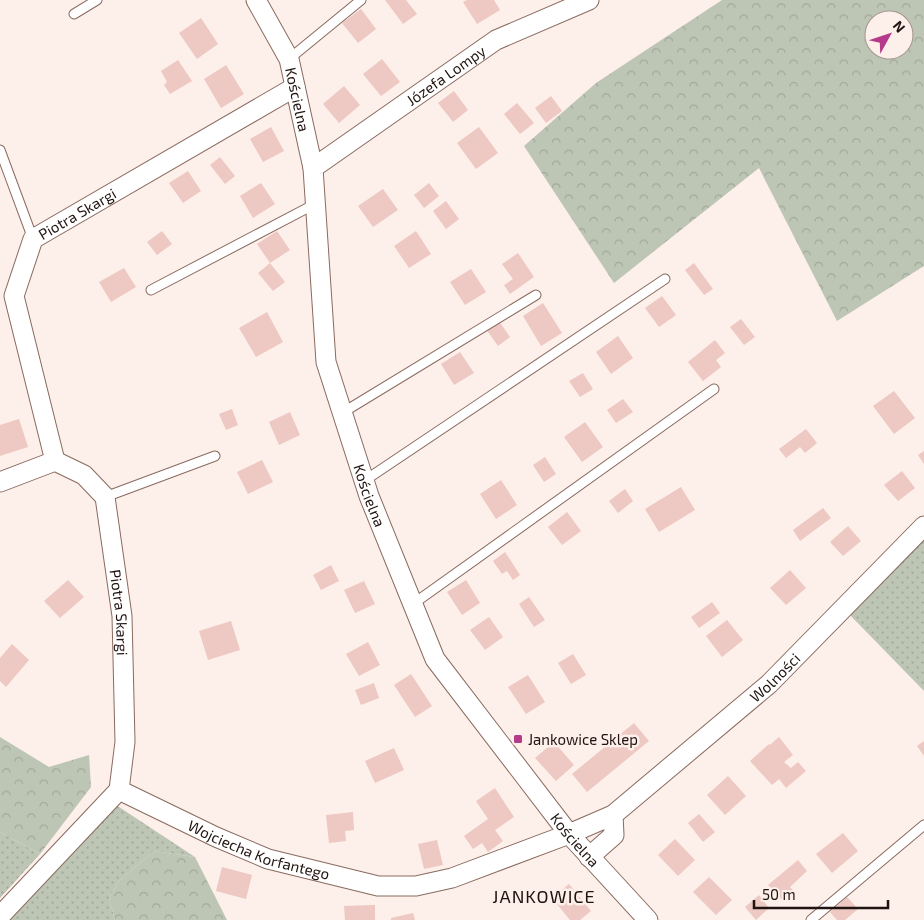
<svg xmlns="http://www.w3.org/2000/svg" width="924" height="920" viewBox="0 0 924 920" font-family="'Exo 2',sans-serif">
<style>
.grass{fill:url(#grass-dots)}
.forest{fill:url(#forest-crowns);fill-rule:evenodd}
.building{fill:#eec8c2}
.lines{fill:none;stroke-linecap:round;stroke-linejoin:round}
.lane-casing{stroke:#896a5f;stroke-width:11}
.street-casing{stroke:#896a5f;stroke-width:21}
.lane{stroke:#fff;stroke-width:9}
.street{stroke:#fff;stroke-width:19}
.poi-dot{fill:#b53a8a;stroke:#fdefea;stroke-width:2}
.labels{text-anchor:middle;dominant-baseline:central;stroke-width:5;stroke-linejoin:round;paint-order:stroke}
.street-label{font-size:15px;fill:#201410;stroke:#fdefea}
.poi-label{font-size:15px;fill:#201410;stroke:#fdefea;text-anchor:start}
.quarter-label{font-size:18px;letter-spacing:1px;fill:#201410;stroke:#fdefea}
</style>
<defs>
<pattern id="grass-dots" width="8" height="8" patternUnits="userSpaceOnUse" patternTransform="scale(1.25)"><rect width="8" height="8" fill="#bdc5b4"/><path d="M2 2h.1M6 6h.1" fill="none" stroke="#a2a89a" stroke-width="1.8" stroke-linecap="round"/></pattern>
<pattern id="forest-crowns" width="20" height="18" patternUnits="userSpaceOnUse" patternTransform="scale(1.25)"><rect width="20" height="18" fill="#bdc5b4"/><path d="M2 6a3 3 0 1 1 6 0M12 15a3 3 0 1 1 6 0" fill="none" stroke="#a2a89a"/></pattern>
</defs>
<rect width="100%" height="100%" fill="#fdefea"/>
<path class="grass" d="M924,539V691L848,613Z
M116,805L195,857L154,851L119,881L109,898L115,920H8Z
M0,832L40,854L0,898Z"/>
<path class="forest" d="M722,0H924V266L837,321L759,168L614,283L524,146L596,83ZM874,20H904V50H874Z
M0,737L49,767L89,755L91,787L40,854L0,832Z
M154,851L195,857L227,920H115L109,898L119,881Z"/>
<path class="building" d="M385,0H406L417,14L403,24Z
M467,0H494L500,10L477,24L463,2Z
M361,9L376,29L358,43L342,23Z
M201,18L218,44L197,59L179,33Z
M382,59L400,82L381,96L363,74Z
M178,60L192,81L170,94L164,85L167,82L161,71Z
M226,65L244,94L221,108L204,79Z
M344,86L360,105L339,123L323,104Z
M454,91L468,110L453,122L438,103Z
M551,96L562,111L546,123L535,108Z
M517,103L534,123L520,134L504,114Z
M271,127L284,151L263,162L250,139Z
M479,127L498,153L476,169L457,143Z
M220,157L235,176L225,184L210,165Z
M188,171L201,191L183,203L169,183Z
M261,183L275,204L253,218L240,196Z
M429,183L439,196L424,208L414,195Z
M383,189L398,210L373,227L358,206Z
M446,201L459,219L446,229L433,211Z
M162,231L172,244L157,255L147,242Z
M277,231L290,250L270,263L257,244Z
M416,231L431,254L409,268L394,246Z
M518,253L534,277L510,294L504,285L513,279L502,264Z
M270,263L285,282L273,291L258,273Z
M694,263L713,289L704,295L685,270Z
M124,268L136,287L111,302L99,282Z
M471,269L486,292L465,305L450,282Z
M662,296L676,315L659,327L645,308Z
M543,303L562,333L541,346L523,316Z
M267,312L283,342L256,357L239,328Z
M741,319L755,337L744,345L730,327Z
M499,321L510,337L498,346L486,329Z
M618,336L633,358L611,374L596,352Z
M715,340L725,353L716,360L721,367L703,381L688,362Z
M460,352L474,373L454,385L441,364Z
M583,373L593,389L580,397L569,381Z
M894,391L915,418L894,434L873,406Z
M623,399L633,412L616,423L607,410Z
M232,409L238,425L226,430L219,414Z
M290,412L300,435L279,445L269,422Z
M19,419L28,447L0,456V425Z
M585,422L603,447L582,462L564,437Z
M806,429L817,443L805,453L800,447L786,458L779,449Z
M924,451V464L918,455Z
M545,457L556,474L544,482L533,465Z
M262,460L273,482L248,494L237,472Z
M902,471L915,488L898,501L884,485Z
M501,480L517,505L496,519L480,494Z
M681,487L695,510L659,532L645,509Z
M625,489L633,501L618,513L609,501Z
M823,508L831,518L800,541L793,530Z
M567,512L581,531L562,545L548,527Z
M848,526L861,541L843,556L830,542Z
M505,552L520,575L513,580L507,571L502,574L493,561Z
M331,565L339,581L321,590L313,575Z
M790,570L806,588L786,605L770,588Z
M68,580L84,597L60,618L44,601Z
M466,580L480,603L462,615L447,592Z
M364,581L375,604L355,613L344,590Z
M529,597L545,620L534,627L519,604Z
M712,602L720,613L699,628L691,617Z
M489,617L503,637L485,650L470,630Z
M727,620L743,640L722,657L706,636Z
M231,621L240,650L208,660L199,631Z
M368,642L380,665L359,676L346,654Z
M12,644L29,660L6,687L0,681V658Z
M573,654L586,675L571,684L558,663Z
M411,674L432,706L415,717L394,685Z
M528,675L545,702L526,714L508,687Z
M374,683L379,698L361,705L355,690Z
M634,723L649,741L587,792L572,774Z
M779,737L793,755L784,762L791,768L798,762L806,771L786,788L779,779L772,785L750,761L769,744L770,745Z
M924,741V756L917,746Z
M554,742L574,765L556,781L535,758Z
M394,748L404,770L375,783L365,761Z
M728,776L746,796L725,815L707,795Z
M495,788L514,817L495,830L503,841L488,852L482,843L473,849L464,836L488,819L476,801Z
M353,812L354,830L345,831L346,841L329,843L326,815Z
M699,814L715,832L703,842L688,823Z
M843,833L858,851L832,873L816,854Z
M675,839L695,860L678,876L658,855Z
M437,840L443,865L424,869L418,844Z
M798,860L807,871L790,887L793,890L782,900L768,885Z
M222,867L252,875L246,899L216,891Z
M709,877L732,900L716,915L693,892Z
M569,884L591,911L580,920H570L552,898Z
M759,895L769,908L756,920L745,907Z
M847,897L858,909L845,920H837L830,912Z
M375,905V920H345L344,906Z
M413,913L415,920H391V918Z"/>
<g class="lines">
<g class="lane-casing">
<path id="lane" d="M74,14L97,0
M289,59L361,0
M0,150L33,239
M151,290L315,204
M342,413L536,295
M364,481L665,279
M105,497L215,456
M413,604L714,389
M811,920L924,825"/>
</g>
<g class="street-casing">
<g id="street">
<path id="s1" d="M256,0L289,59L313,168L326,362L369,496L435,659L569,834L648,920"/>
<path id="s2" d="M313,168L496,40L589,0"/>
<path id="s3" d="M55,461L14,296L33,239L295,87"/>
<path id="s4" d="M0,482L55,461L84,475L105,497L122,616L125,742L119,790"/>
<path d="M589,857L614,835L613,815"/>
<path id="s5" d="M0,916L119,790L216,837L268,859L378,886H416L452,878L569,834L613,815L769,684L924,526"/>
</g>
</g>
<use href="#lane" class="lane"/>
<use href="#street" class="street"/>
</g>
<rect class="poi-dot" x="513" y="734" width="10" height="10" rx="2.5"/>
<g class="labels">
<g class="street-label">
<text stroke="none"><textPath href="#s2" startOffset="162">Józefa Lompy</textPath></text>
<text stroke="none"><textPath href="#s1" startOffset="109">Kościelna</textPath></text>
<text stroke="none"><textPath href="#s3" startOffset="281">Piotra Skargi</textPath></text>
<text stroke="none"><textPath href="#s1" startOffset="514">Kościelna</textPath></text>
<text stroke="none"><textPath href="#s4" startOffset="238">Piotra Skargi</textPath></text>
<text stroke="none"><textPath href="#s5" startOffset="911">Wolności</textPath></text>
<text stroke="none"><textPath href="#s1" startOffset="919">Kościelna</textPath></text>
<text stroke="none"><textPath href="#s5" startOffset="326">Wojciecha Korfantego</textPath></text>
</g>
<g class="poi-label">
<text x="528" y="739">Jankowice Sklep</text>
</g>
<g class="quarter-label">
<text x="544" y="896">JANKOWICE</text>
</g>
</g>
<g transform="translate(889 35) rotate(50)"><circle r="24" fill="#fdefea" stroke="#a59793"/>
<path d="M0-4L9 19L0 12L-9 19Z" fill="#b53a8a"/>
<text y="-8" font-size="14" font-weight="bold" text-anchor="middle" fill="#201410">N</text>
</g>
<path d="M754 900v8h134v-8" fill="none" stroke="#201410" stroke-width="2.5"/>
<text x="762" y="900" font-size="15" fill="#201410" stroke="#fdefea" stroke-width="4" paint-order="stroke">50 m</text>
</svg>
